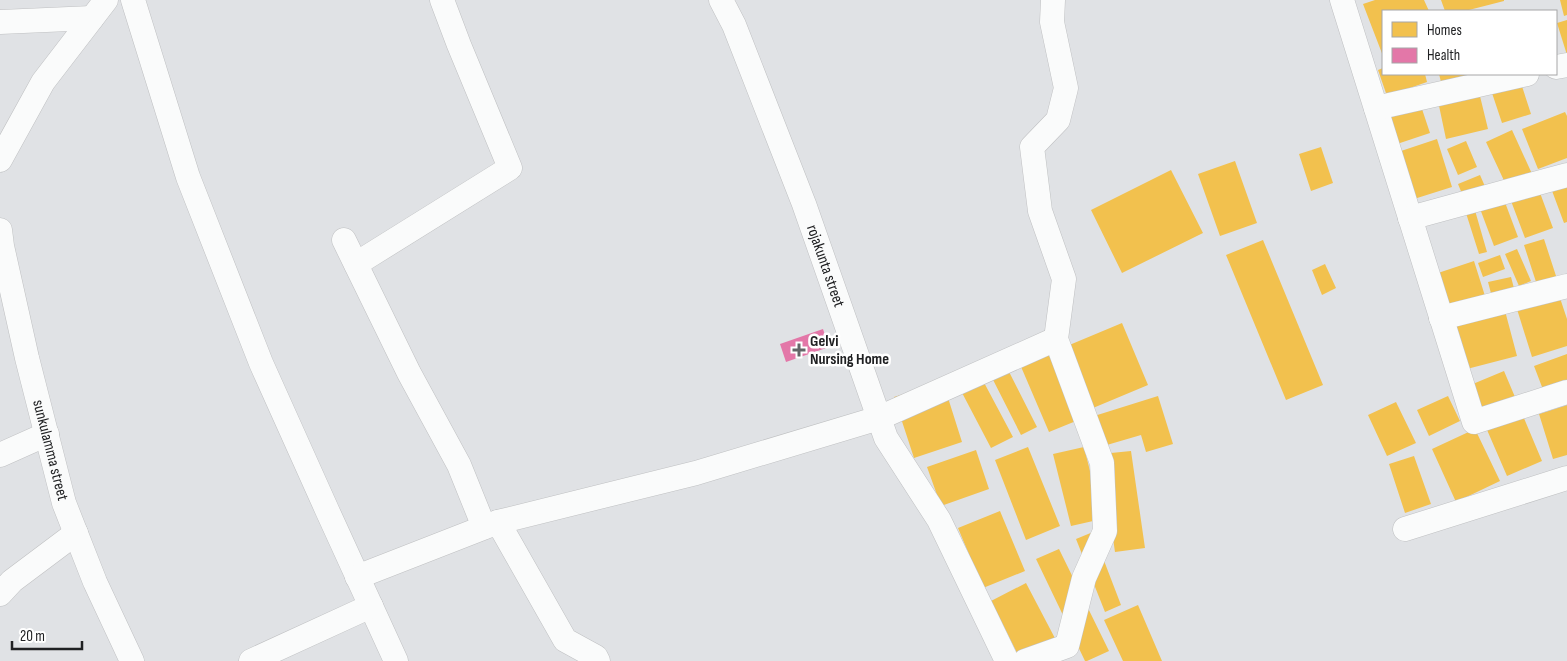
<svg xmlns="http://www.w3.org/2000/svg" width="1567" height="661" viewBox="0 0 1567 661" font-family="'Sofia Sans Condensed',sans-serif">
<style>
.homes{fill:#f2c14e}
.health{fill:#e377a8}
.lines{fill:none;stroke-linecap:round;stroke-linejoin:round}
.minor-casing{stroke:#bfc0c2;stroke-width:25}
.minor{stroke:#fafbfb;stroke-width:24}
.poi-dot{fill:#636567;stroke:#fff;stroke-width:2}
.labels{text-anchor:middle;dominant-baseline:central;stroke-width:5;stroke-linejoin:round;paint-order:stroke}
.street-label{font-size:16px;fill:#202123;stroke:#fff}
.poi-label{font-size:16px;font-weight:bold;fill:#202123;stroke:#fff;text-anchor:start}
</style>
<rect width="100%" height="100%" fill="#e0e2e5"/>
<path class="homes" d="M1375,0H1424L1429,11H1383V56L1363,4Z
M1441,0H1504V1L1465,11H1445Z
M1560,0H1567V15L1564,16Z
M1567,20V55L1557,23Z
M1383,68V74H1425L1427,82L1387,96L1378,70Z
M1439,74H1468L1472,87L1444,94Z
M1518,74L1531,114L1502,123L1488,81Z
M1479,92L1488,129L1446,139L1438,101Z
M1418,97L1430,133L1397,144L1385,108Z
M1565,112L1567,116V158L1538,169L1522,129Z
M1512,130L1533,176L1507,187L1486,142Z
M1437,139L1452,187L1414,199L1398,152Z
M1466,141L1477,167L1458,175L1447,149Z
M1321,147L1333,183L1311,191L1299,154Z
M1235,161L1257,223L1220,236L1198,174Z
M1171,170L1203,233L1122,273L1091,210Z
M1567,173V222L1564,223L1548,180Z
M1480,175L1487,191L1465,201L1458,184Z
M1536,182L1553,228L1525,238L1508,193Z
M1503,197L1518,237L1494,246L1479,206Z
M1474,207L1487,252L1479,254L1465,210Z
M1544,239L1557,279L1537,285L1524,245Z
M1263,240L1323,385L1286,400L1226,255Z
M1517,249L1531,281L1519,286L1505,254Z
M1500,255L1505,269L1483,277L1478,263Z
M1474,261L1485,296L1448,307L1438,273Z
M1325,264L1336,288L1322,295L1312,270Z
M1511,277L1515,292L1492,297L1488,282Z
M1558,292L1567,319V346L1532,357L1516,306Z
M1504,307L1517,356L1463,370L1450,321Z
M1122,323L1148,385L1093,408L1067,346Z
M1044,343L1076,421L1049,432L1016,355Z
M1567,354V392L1547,400L1534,366Z
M1001,356L1037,427L1021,435L985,364Z
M1504,371L1542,461L1507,476L1468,386Z
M980,375L1013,437L991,448L959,387Z
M943,382L962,442L914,458L894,397Z
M1158,396L1173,444L1146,452L1141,435L1100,447L1091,417Z
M1448,396L1460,421L1429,436L1417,410Z
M1396,402L1416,443L1387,456L1368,415Z
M1567,405V455L1553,459L1539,414Z
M1475,429L1500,481L1456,502L1432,449Z
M1028,447L1060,526L1026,540L995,460Z
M1084,447L1102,519L1071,526L1053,454Z
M976,450L989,489L941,506L927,467Z
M1131,451L1145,548L1115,552L1101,454Z
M1414,456L1431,504L1405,513L1389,464Z
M1000,511L1025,571L983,588L958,528Z
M1093,532L1121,605L1105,612L1076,539Z
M1059,549L1109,651L1087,661H1085L1036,559Z
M1026,583L1058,644L1021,661L991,601Z
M1138,605L1162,661H1123L1104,620Z"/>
<path class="health" d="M823,329L829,347L786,362L780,344Z"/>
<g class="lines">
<g class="minor-casing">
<g id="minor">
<path d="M133,0L188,177L261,363L327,510L396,661"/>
<path id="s1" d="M721,0L734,25L804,204L886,438L939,520L1007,661"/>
<path d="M1342,0L1474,422L1567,392"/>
<path d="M0,22L92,18"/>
<path d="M1556,67L1567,65"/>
<path d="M1376,108L1527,74"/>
<path d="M0,160L43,82L106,0"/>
<path d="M1410,218L1567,175"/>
<path id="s2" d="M0,230L2,246L27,358L64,503L95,582L132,661"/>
<path d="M344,240L409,373L459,465L484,527"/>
<path d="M356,264L510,168L459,45L442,0"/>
<path d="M1441,318L1567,286"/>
<path d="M0,455L47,434"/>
<path d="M498,522L696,473L879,418L1056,339"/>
<path d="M1405,529L1567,478"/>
<path d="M357,577L498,522L565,640L596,657L598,661"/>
<path d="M0,594L12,581L76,533"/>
<path d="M251,661L371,606"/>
<path d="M1025,661L1067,646L1084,578L1105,531L1102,463L1056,339L1064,279L1040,211L1032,147L1058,120L1066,88L1052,22L1053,0"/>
</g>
</g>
<use href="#minor" class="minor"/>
</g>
<path class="poi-dot" d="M796.5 342.5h5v5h5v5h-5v5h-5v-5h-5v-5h5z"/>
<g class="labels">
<g class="street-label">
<text stroke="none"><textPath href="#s1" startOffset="286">rojakunta street</textPath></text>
<text stroke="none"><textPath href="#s2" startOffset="226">sunkulamma street</textPath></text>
</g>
<g class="poi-label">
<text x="810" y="341">Gelvi<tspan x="810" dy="18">Nursing Home</tspan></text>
</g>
</g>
<rect x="1382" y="10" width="175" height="65" fill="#ffffff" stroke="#a6a6a7"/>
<rect x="1392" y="22" width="25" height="15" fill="#f2c14e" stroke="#a6a6a7"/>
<text x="1427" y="35" font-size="15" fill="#202123">Homes</text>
<rect x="1392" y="48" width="25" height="15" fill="#e377a8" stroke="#a6a6a7"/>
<text x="1427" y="60" font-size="15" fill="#202123">Health</text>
<path d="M12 641v8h70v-8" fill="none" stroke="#202123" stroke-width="2.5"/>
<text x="20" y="641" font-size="15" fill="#202123" stroke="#ffffff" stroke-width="4" paint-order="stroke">20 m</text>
</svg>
